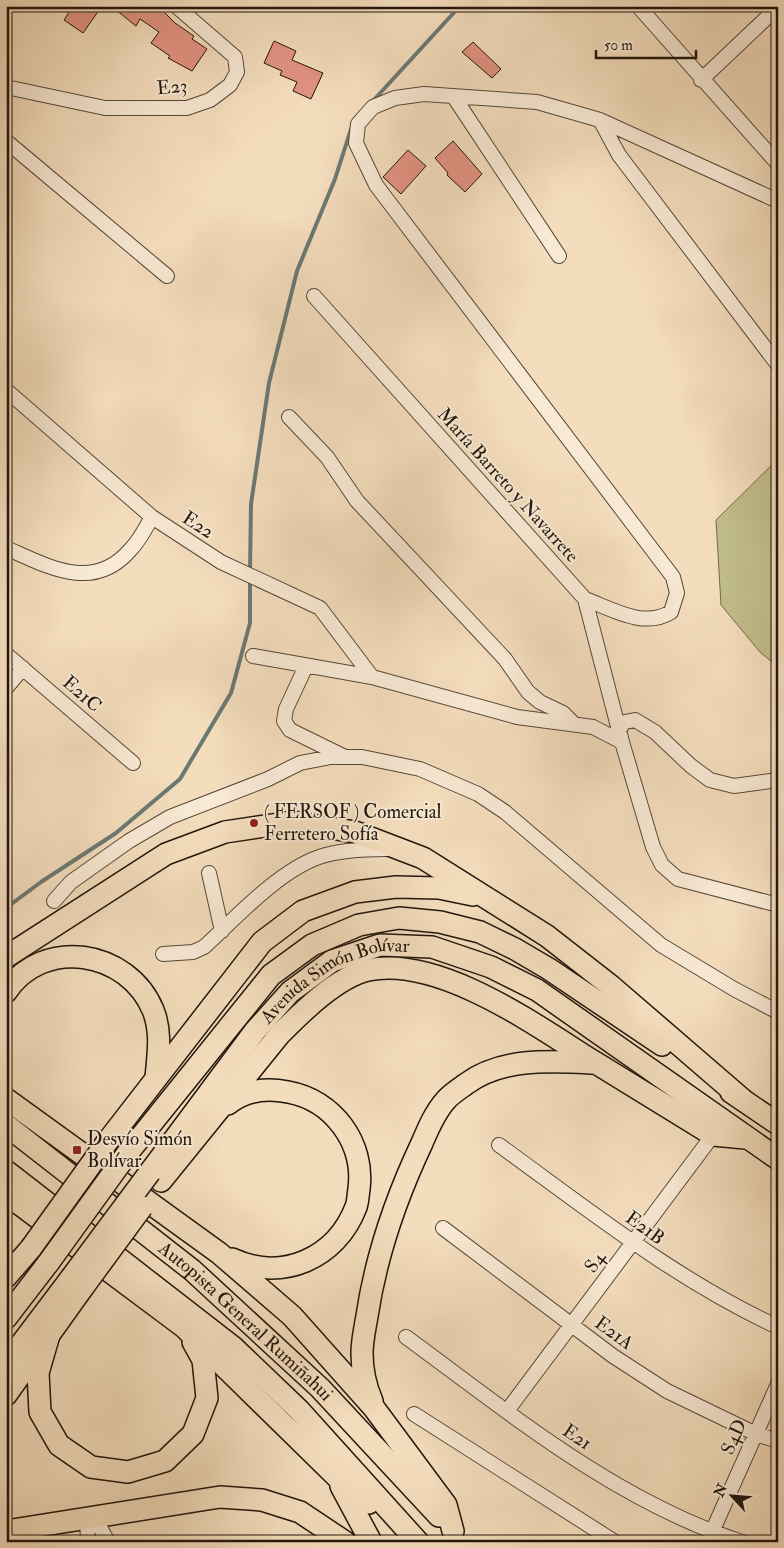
<svg xmlns="http://www.w3.org/2000/svg" width="784" height="1548" viewBox="0 0 784 1548" font-family="'IM FELL Double Pica',serif">
<style>
.green{fill:#c2bf8d;stroke:#726a4c}
.lines{fill:none;stroke-linecap:round;stroke-linejoin:round}
.stream{stroke:#6b7973;stroke-width:4}
.building{fill:#e29282;stroke:#21160c}
.minor-casing{stroke:#564838;stroke-width:16}
.highway-casing{stroke:#21160c;stroke-width:24}
.minor{stroke:#f8e9d4;stroke-width:14}
.highway{stroke:#f4ddbd;stroke-width:21}
.highway-bridge-casing{stroke:#21160c;stroke-width:24;stroke-linecap:butt}
.highway-bridge{stroke:#f4ddbd;stroke-width:21}
.poi-dot{fill:#8f2418;stroke:#f8e9d4;stroke-width:2}
.labels{text-anchor:middle;dominant-baseline:central;stroke-width:4;stroke-linejoin:round;paint-order:stroke}
.street-label{font-size:19px;fill:#21160c;stroke:#f8e9d4}
.poi-label{font-size:19px;fill:#21160c;stroke:#f8e9d4;text-anchor:start}
</style>
<rect width="100%" height="100%" fill="#f4ddbd"/>
<filter id="stains"><feTurbulence type="fractalNoise" baseFrequency=".004" numOctaves="4"/><feColorMatrix values="0 0 0 0 .2 0 0 0 0 .09 0 0 0 0 .02 0 0 0 .5 -.17"/></filter>
<radialGradient id="worn" r=".72"><stop offset=".6" stop-color="#630" stop-opacity="0"/><stop offset="1" stop-color="#630" stop-opacity=".3"/></radialGradient>
<path class="green" d="M778,459V667L760,652L721,605L716,520Z"/>
<g class="lines">
<path class="stream" d="M372,102L460,6
M250,572L251,504L269,383L297,271L335,179L351,129
M6,908L41,882L116,833L180,779L231,693L250,623V579"/>
</g>
<path class="building" d="M73,6H102L83,33L64,20Z
M111,6H158L175,23L194,36L192,39L207,49L192,71L168,58L170,56L151,43L159,32L140,19L136,26Z
M274,41L296,51L292,60L323,73L311,99L293,91L297,82L280,75L282,71L264,63Z
M473,42L501,69L492,78L462,52Z
M453,141L482,174L465,192L447,175L448,173L435,158Z
M408,150L426,166L401,194L383,177Z"/>
<g class="lines">
<g class="minor-casing">
<path id="minor" d="M638,6L778,164
M701,80L778,7
M6,87L105,108H187L210,100L230,85L237,72L235,57L176,6
M454,97L559,256
M600,120L619,155L778,365
M6,141L167,276
M314,296L585,599L622,742L653,847L662,865L678,879L778,905
M6,390L152,517L221,562L320,608L372,677
M289,417L327,457L357,501L505,659L528,692L540,702L563,713L574,724
M6,548C49,567 94,593 131,549C140,540 146,527 152,517
M585,599C612,609 644,629 671,612L677,593L673,577L376,185L356,143L358,124L373,107L395,98L424,94L537,102L600,120L778,201
M6,654L133,763
M253,656L372,677L517,717L593,727L622,742
M306,666L286,709L284,721L290,730L343,756
M6,688L23,668
M619,729L625,722L635,720L655,732L691,766L710,780L734,786L778,780
M209,873L222,931
M54,901L71,882L129,841L170,817L268,779L300,763L331,757H362L420,769L478,794L505,812L661,945L734,989L778,1012
M163,954L193,952L204,947C236,918 277,872 319,857C339,850 366,849 387,849
M499,1145C589,1210 676,1280 778,1327
M443,1228L613,1356L667,1391L756,1434L778,1441
M406,1337C511,1414 616,1501 742,1542
M507,1411L713,1135
M414,1414L615,1542
M95,1518L108,1542
M87,1519L88,1542
M712,1532L778,1384"/>
</g>
<g class="highway-casing">
<g id="highway">
<path d="M6,957L166,854L225,832L293,822L355,832L423,858L547,936L611,986L742,1099"/>
<path d="M6,992C43,936 128,950 153,1010C162,1032 158,1055 156,1078"/>
<path d="M731,1092L778,1124"/>
<path d="M6,1099L219,1253L292,1316L374,1408L446,1505L453,1531"/>
<path d="M228,1104C245,1090 267,1088 288,1092C333,1100 365,1143 359,1189C358,1195 358,1202 356,1207C336,1259 282,1282 232,1259"/>
<path id="s1" d="M6,1125L192,1270L320,1388L439,1516"/>
<path d="M107,1142L262,942L303,911L355,892L396,887L439,888L473,895"/>
<path d="M127,1154L271,975L312,945L359,925L399,918L440,922L480,932L515,949L549,969L662,1045"/>
<path d="M6,1171L233,1347L299,1410L418,1542"/>
<path id="s2" d="M150,1172L255,1031L290,992L332,961L380,945L432,947L491,967L537,990L778,1159"/>
<path d="M161,1181L280,1034C302,1012 337,977 368,970C440,955 538,1027 596,1063C635,1087 674,1111 713,1135L745,1138"/>
<path d="M6,1194L184,1327L337,1477L369,1503"/>
<path d="M6,1277L31,1248"/>
<path d="M6,1318L49,1262"/>
<path d="M49,1335L38,1373L40,1412L59,1445L91,1467L128,1472L165,1461L193,1434L207,1398L203,1360L193,1342"/>
<path d="M6,1364L71,1278"/>
<path d="M6,1395L84,1286"/>
<path d="M372,1401C365,1385 362,1371 362,1353C362,1341 365,1328 367,1316C376,1256 396,1198 422,1143C428,1129 435,1112 446,1100C451,1094 459,1089 466,1084C502,1057 552,1061 594,1063"/>
<path d="M341,1486L371,1542"/>
<path d="M6,1531L220,1497L262,1500L300,1512L345,1542"/>
</g>
</g>
<use href="#minor" class="minor"/>
<use href="#highway" class="highway"/>
<g class="highway-bridge-casing">
<path id="highway-bridge" d="M31,1248L107,1142
M49,1262L127,1154
M71,1278L150,1172
M84,1286L142,1207"/>
</g>
<use href="#highway-bridge" class="highway-bridge"/>
</g>
<g class="poi-dot">
<circle cx="254" cy="823" r="5"/>
<rect x="72" y="1145" width="10" height="10" rx="2.5"/>
</g>
<g class="labels">
<g class="street-label">
<text transform="translate(172 87) rotate(-5)">E23</text>
<text transform="translate(508 485) rotate(48)">María Barreto y Navarrete</text>
<text transform="translate(198 525) rotate(33)">E22</text>
<text transform="translate(82 694) rotate(41)">E21C</text>
<text stroke="none"><textPath href="#s2" startOffset="275">Avenida Simón Bolívar</textPath></text>
<text transform="translate(645 1228) rotate(36)">E21B</text>
<text transform="translate(595 1262) rotate(-53)">S4</text>
<text stroke="none"><textPath href="#s1" startOffset="310">Autopista General Rumiñahui</textPath></text>
<text transform="translate(614 1333) rotate(36)">E21A</text>
<text transform="translate(577 1437) rotate(34)">E21</text>
<text transform="translate(734 1437) rotate(-66)">S4D</text>
</g>
<g class="poi-label">
<text x="264" y="812">( FERSOF ) Comercial<tspan x="264" dy="22">Ferretero Sofía</tspan></text>
<text x="87" y="1139">Desvío Simón<tspan x="87" dy="22">Bolívar</tspan></text>
</g>
</g>
<rect width="784" height="1548" fill="none" stroke="#f4ddbd" stroke-width="25"/>
<rect x="8" y="8" width="769" height="1533" fill="none" stroke="#21160c" stroke-width="2.5"/>
<rect x="12" y="12" width="759" height="1523" fill="none" stroke="#21160c"/>
<g transform="translate(732 1496) rotate(296)" stroke="#f8e9d4" stroke-width="4" paint-order="stroke">
<path d="M0-4L9 19L0 12L-9 19Z" fill="#21160c"/>
<text y="-8" font-size="14" font-weight="bold" text-anchor="middle" fill="#21160c">N</text>
</g>
<path d="M596 50v8h100v-8" fill="none" stroke="#21160c" stroke-width="2.5"/>
<text x="604" y="50" font-size="15" fill="#21160c" stroke="#f8e9d4" stroke-width="4" paint-order="stroke">50 m</text>
<rect width="100%" height="100%" filter="url(#stains)"/>
<rect width="100%" height="100%" fill="url(#worn)"/>
</svg>
